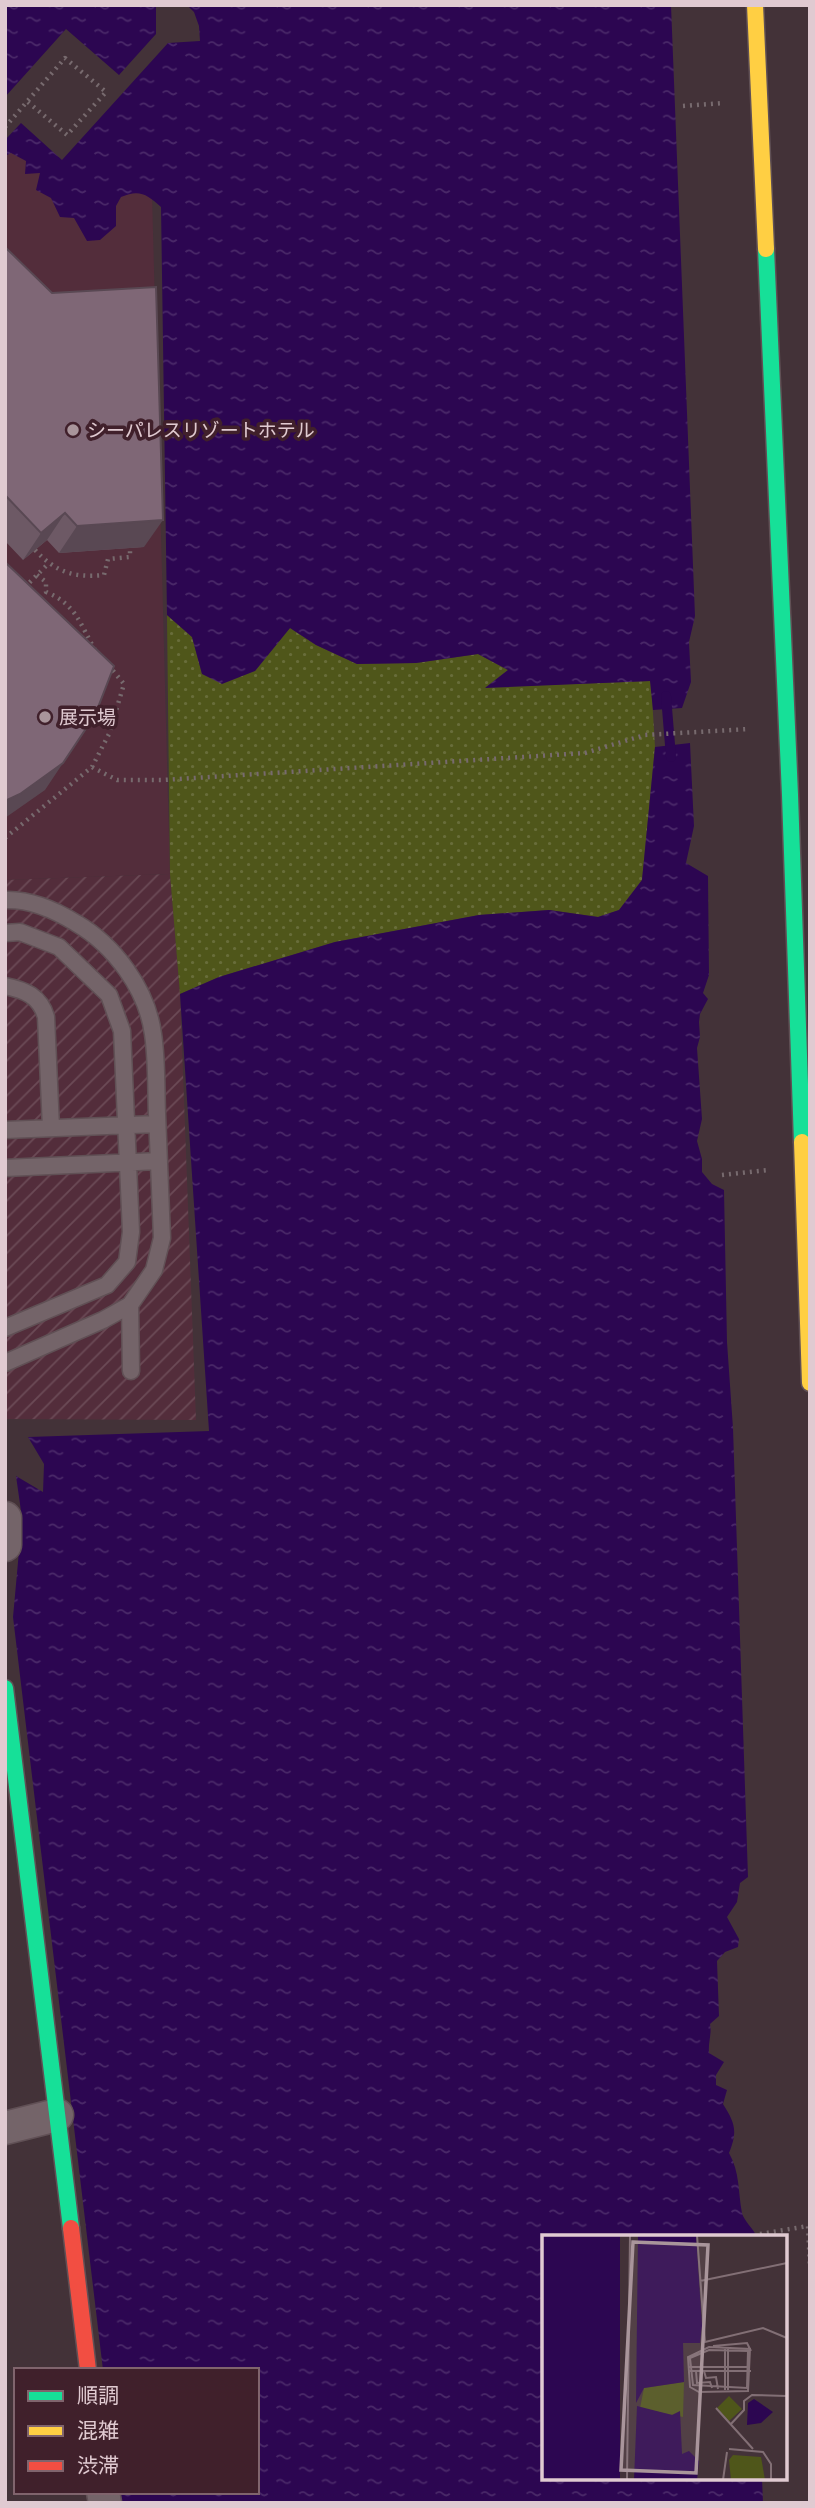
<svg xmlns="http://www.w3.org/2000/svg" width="815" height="2508" viewBox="0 0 815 2508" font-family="'PT Sans','Noto Sans JP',sans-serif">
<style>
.built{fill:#532d3b}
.industrial{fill:url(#industrial-furrows)}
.grass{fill:url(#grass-dots)}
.water{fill:url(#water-ripples)}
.pier{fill:#433238}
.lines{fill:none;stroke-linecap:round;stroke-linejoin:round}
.stream{stroke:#2c0651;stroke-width:10}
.lane-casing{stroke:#605055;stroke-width:19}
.street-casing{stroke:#605055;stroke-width:35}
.fast-casing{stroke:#605055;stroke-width:19}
.slow-casing{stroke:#605055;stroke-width:19}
.jam-casing{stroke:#605055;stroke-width:19}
.path{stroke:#776a6e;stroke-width:4.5;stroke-dasharray:2 5;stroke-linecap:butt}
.lane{stroke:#746469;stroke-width:16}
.street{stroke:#746469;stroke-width:32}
.fast{stroke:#16e098;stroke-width:16}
.slow{stroke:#ffcf43;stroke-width:16}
.jam{stroke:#f24e42;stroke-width:16}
.wall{fill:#6d5965}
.shaded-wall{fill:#594853}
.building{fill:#7f6776;stroke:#594853;stroke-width:2}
.poi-dot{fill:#a9959b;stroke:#40202b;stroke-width:2.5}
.labels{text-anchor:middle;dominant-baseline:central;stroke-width:7;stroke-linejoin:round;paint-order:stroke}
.poi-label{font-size:19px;fill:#e0cad1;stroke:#40202b;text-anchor:start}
.inset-road{fill:none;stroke:#826f75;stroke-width:2}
.view{fill:#a9959b;fill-opacity:0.15;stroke:#a9959b;stroke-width:3.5}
.inset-edge{fill:none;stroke:#e0cad1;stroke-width:3.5}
</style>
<defs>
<pattern id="industrial-furrows" width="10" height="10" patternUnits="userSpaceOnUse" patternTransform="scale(1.75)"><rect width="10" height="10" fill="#532d3b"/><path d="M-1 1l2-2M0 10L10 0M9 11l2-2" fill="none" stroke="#6b4a56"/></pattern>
<pattern id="grass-dots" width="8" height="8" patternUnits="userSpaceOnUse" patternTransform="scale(1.75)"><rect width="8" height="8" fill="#4f561a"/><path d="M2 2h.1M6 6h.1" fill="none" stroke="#686d3a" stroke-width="1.8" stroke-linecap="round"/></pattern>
<pattern id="water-ripples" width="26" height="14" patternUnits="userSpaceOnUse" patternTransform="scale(1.75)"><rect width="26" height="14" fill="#2c0651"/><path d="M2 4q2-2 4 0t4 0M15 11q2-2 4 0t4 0" fill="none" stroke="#4a2969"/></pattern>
</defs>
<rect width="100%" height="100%" fill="#433238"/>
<path class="built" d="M5,5H147L170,874L5,880Z"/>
<path class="industrial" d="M170,874L180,994L196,1420L5,1419V880Z"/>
<path class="grass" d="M167,615L192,637L202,674L255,671L290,628L316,645L357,664L416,663L478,654L508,670L486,687L651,681L655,747L642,880L619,910L598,917L549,910L479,915L335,942L219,977L180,994L170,874Z"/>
<path class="water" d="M5,5H671L695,616L689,642L691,682L682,708L653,710L650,681L485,688L508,670L478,654L416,663L357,664L316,645L290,628L255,671L222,684L202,674L192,637L167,615L161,207C147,194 139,189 121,197L116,206V226L100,240L87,241L74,218L60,217L51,198L36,190L40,173L25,174L26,161L11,153L5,156Z
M690,743L694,826L686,863L708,876L709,975L703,993L708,999L700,1014L699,1022L700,1037L697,1048L702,1119L697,1141L702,1159V1172L712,1184L724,1190L727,1342L733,1428L748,1877L740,1883L737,1902L727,1917L739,1939L738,1947L725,1952L717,1961L719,2016L710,2024C712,2034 708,2042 709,2053L724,2062L716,2075V2085L727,2090L723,2104C735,2123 738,2131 729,2153C740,2172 738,2192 742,2213C744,2221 753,2228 757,2237H544V2478H762L763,2503H117L116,2492H257V2370H103L13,1617L22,1518L16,1476L43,1492L44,1464L28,1437L209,1431L180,994L219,977L335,942L479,915L549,910L598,917L619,910L642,880L655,747Z"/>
<path class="pier" d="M156,5H187L194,12L199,26L200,41L168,43L62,160L21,123L5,140V97L66,29L119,75L156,34Z"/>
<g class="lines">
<path class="stream" d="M666,696L671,757"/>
<g class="lane-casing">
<path id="lane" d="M5,900C30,899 55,910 76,923C114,945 147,989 153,1034C157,1060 156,1088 157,1114C159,1155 160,1197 162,1238L154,1270L130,1305L103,1320L5,1363
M5,933L20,932L59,947L109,995L122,1031L131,1232L127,1262L107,1285L5,1328
M5,986C25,990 40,996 46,1017L51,1128
M5,1130L157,1124
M5,1168L159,1161
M130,1305L131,1371"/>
</g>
<g class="street-casing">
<path id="street" d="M5,1518V1545
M5,2128L57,2115
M103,2492L105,2503"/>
</g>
<g class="fast-casing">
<path id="fast" d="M766,249L790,795L802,1142
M5,1688L71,2228"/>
</g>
<g class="slow-casing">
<path id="slow" d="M755,5L766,249
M802,1142L810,1383"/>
</g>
<g class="jam-casing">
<path id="jam" d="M71,2228L88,2370"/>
</g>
<path class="path" d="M683,106L723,103
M5,127L65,58L106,92L67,135L28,102
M35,550C56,572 73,578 104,575L108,559L130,557V548
M37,575L46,582V592C76,604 80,624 95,650
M23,584L29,583L48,564
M92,767L117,780H163L585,753L645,735L749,729
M5,838L92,767L109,734L124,684L110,667
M722,1175L768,1170
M760,2234L808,2226L810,2267"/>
<use href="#lane" class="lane"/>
<use href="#street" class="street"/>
<use href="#fast" class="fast"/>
<use href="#slow" class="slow"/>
<use href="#jam" class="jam"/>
</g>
<path class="wall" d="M5,247L144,547L59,553L47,540L23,560L5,541Z"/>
<path class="shaded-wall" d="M65,513L47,540L23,560L41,533Z
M163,520L144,547L59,553L77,526Z
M63,763L45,790L5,818V801Z"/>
<path class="building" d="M5,247L52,293L156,287L163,520L77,526L65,513L41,533L5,495Z
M5,562L114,666L95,715L63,763L20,794L5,801Z"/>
<g class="poi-dot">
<circle cx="73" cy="430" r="7"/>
<circle cx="45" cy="717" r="7"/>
</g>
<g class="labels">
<g class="poi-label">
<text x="87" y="430">シーパレスリゾートホテル</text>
<text x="59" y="717">展示場</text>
</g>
</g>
<g transform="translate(542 2235)">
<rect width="245" height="245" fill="#433238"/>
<path d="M142,147L141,182L98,173L102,153Z" fill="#4f561a"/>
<path d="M187,161L200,174L187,186L175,173ZM191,220L219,222L223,245H189L187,225Z" fill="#4f561a"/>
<path d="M0,0H78V245H0ZM96,0H154L160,91L158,108H141L142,147L102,153L94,168ZM212,164L231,177L219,188L205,190L206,168ZM95,171L130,180L138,176L140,219L147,216L157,226L155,245H92Z" fill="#2c0651"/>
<path class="inset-road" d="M155,0L163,107L221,93L245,103M158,46L245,28M171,111L205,108L209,116M167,112L208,114L206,156L157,157L148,152L146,122ZM167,115L206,116L205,153L151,150L148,123ZM147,132H206M147,136H209M154,136L155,148L168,147L170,153M162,136L164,143L174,142L176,154M183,155V114M186,155V114M174,173L211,214M188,190L202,175V166L210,160L245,161M187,214L221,217L229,229V245M85,245L88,0M181,245L185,217"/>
<path class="view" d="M91,7L166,10L154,238L79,235Z"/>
<rect width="245" height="245" class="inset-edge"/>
</g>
<rect width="815" height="2508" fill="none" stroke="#e0cad1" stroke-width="14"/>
<rect x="14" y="2368" width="245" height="126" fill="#40202b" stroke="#80646d" stroke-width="2"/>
<rect x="28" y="2391" width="35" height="10" fill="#16e098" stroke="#80646d" stroke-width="2"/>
<text x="77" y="2403" font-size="21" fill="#e0cad1">順調</text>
<rect x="28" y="2426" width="35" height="10" fill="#ffcf43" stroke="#80646d" stroke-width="2"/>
<text x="77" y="2438" font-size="21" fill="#e0cad1">混雑</text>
<rect x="28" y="2461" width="35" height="10" fill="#f24e42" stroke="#80646d" stroke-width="2"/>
<text x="77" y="2473" font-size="21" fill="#e0cad1">渋滞</text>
</svg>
